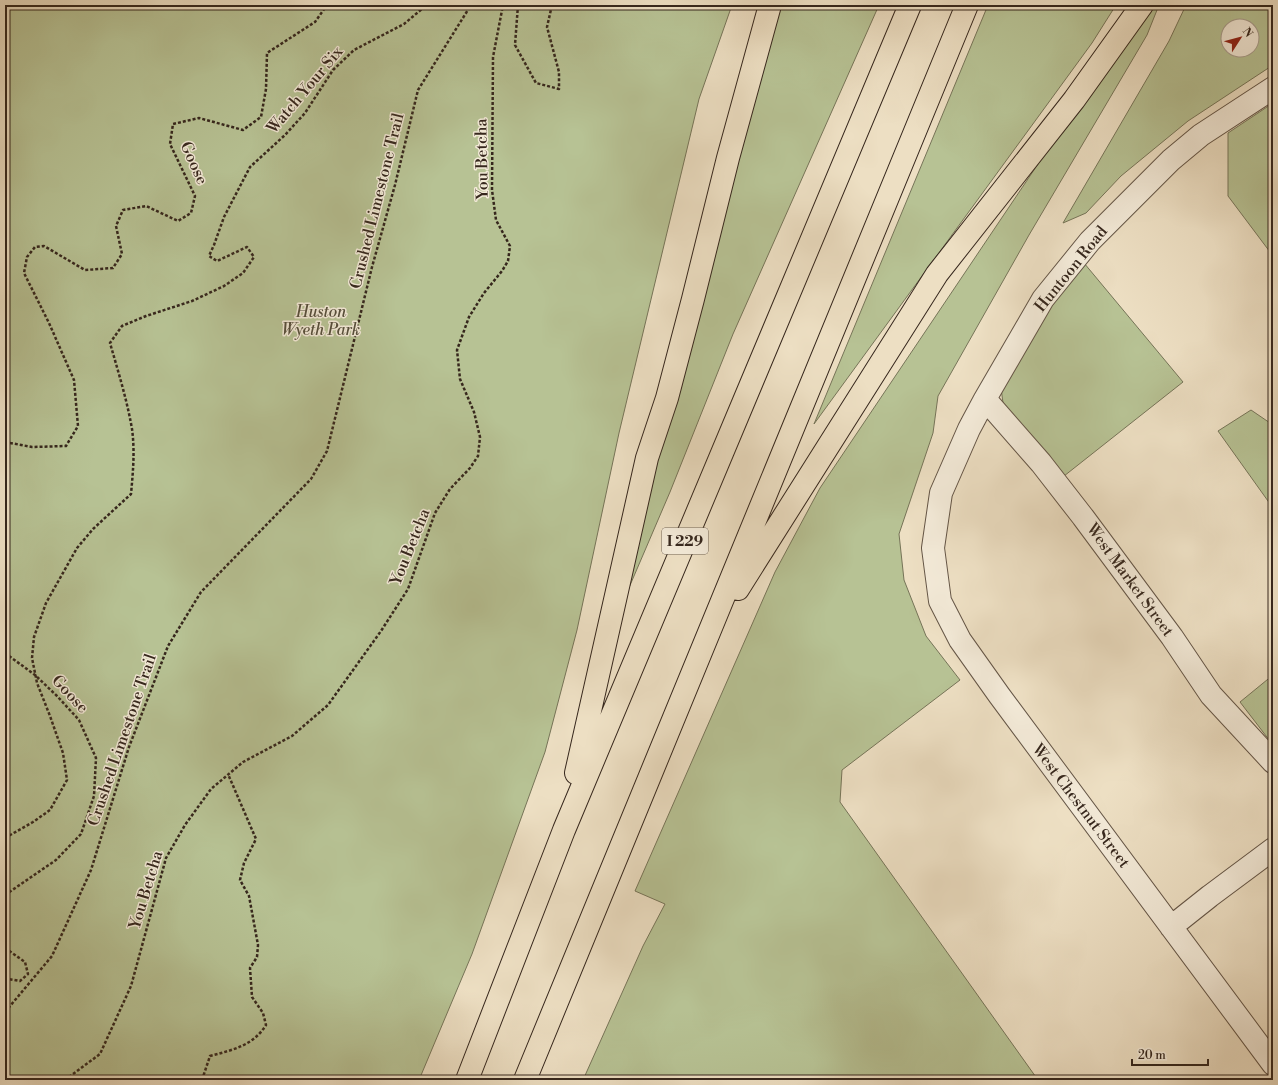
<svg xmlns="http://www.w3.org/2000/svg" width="1278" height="1085" viewBox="0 0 1278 1085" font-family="'Libre Bodoni',serif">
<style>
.green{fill:#b7c294;stroke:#767458;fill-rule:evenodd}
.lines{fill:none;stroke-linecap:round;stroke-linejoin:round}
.minor-casing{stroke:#645546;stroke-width:24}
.highway-casing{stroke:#36271d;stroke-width:24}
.path{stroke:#36271d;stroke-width:2.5;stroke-dasharray:3 2;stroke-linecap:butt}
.minor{stroke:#f3ead8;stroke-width:22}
.highway{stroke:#eddfc3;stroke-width:22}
.labels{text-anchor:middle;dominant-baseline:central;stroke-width:3;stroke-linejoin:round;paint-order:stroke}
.shield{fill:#f3ead8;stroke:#6f6255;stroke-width:1}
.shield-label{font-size:15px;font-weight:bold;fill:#36271d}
.street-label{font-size:16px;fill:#36271d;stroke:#f3ead8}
.park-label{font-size:16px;font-style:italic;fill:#564e3b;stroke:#f3ead8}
</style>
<rect width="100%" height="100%" fill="#eddfc3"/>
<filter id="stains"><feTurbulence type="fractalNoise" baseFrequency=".005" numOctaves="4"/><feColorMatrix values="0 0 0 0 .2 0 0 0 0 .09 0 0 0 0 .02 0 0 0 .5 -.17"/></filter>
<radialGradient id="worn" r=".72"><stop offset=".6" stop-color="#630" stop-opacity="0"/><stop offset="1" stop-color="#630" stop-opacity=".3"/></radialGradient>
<path class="green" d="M5,5H732L699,99L619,433L577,630L545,752L472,954L419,1080H5Z
M764,5H879L733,334L670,492L622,604Z
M988,5H1116L1092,43L814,424Z
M1145,5H1159L1147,35L1029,235L938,396L933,433L899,534L904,580L926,636L960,680L842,770L840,802L1038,1080H583L643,946L665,904L635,891L775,572L820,488Z
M1186,5H1273V65L1188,121L1121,176L1086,213L1063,223L1169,41ZM1228,26H1252V50H1228Z
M1273,103V256L1228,196V133Z
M1084,263L1183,382L1059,480L1004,410L1000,381L1027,333Z
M1251,410L1273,425V508L1218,431Z
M1273,675V745L1240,702Z"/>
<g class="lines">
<g class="minor-casing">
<path id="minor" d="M1273,88L1201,135L1171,160L1090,241L1043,299L985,399L969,429L941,493L933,548L940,601L960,640L999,695L1273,1064
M985,399L1041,463L1083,517L1172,637L1211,695L1273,762
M1171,927L1210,896L1273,849"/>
</g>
<g class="highway-casing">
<path id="highway" d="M738,589L937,274L1074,100L1142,5
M576,773L647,458L667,398L693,299L728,158L770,5
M467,1080L564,830L910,5
M525,1080L967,5"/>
</g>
<path class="path" d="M518,5L515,45L536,83L559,89V72L547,27L552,5
M5,442L32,447L66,446L78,426L74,380L49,323L24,273L27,257L35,247L44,246L85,270L113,268L122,254L116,226L123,210L146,206L178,221L191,213L195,196L170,144L173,124L199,118L243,130L261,117L266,89L267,53L315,22L327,5
M5,503L7,507L5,508
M5,653L35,675L57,696L79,720L96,758L94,796L81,834L56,860L5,895
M5,838L33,822L50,810L67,780L63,753L50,716L37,683L32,658L34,637L46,603L77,548L93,529L131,494C133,472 135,451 132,429C127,400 118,371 110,343L122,326L146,316L192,301L224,286L243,273L254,257L247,247L217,261L209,256L214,245L224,217L250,167L285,135L305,113L333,70L354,50L404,24L423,8L425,5
M5,948L25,962L28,974L20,981L8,979L5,976
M5,1012L52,956L91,870L129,747L168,646L201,592L311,479L327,451L372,267L395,185L418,90L471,5
M65,1080L100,1054L131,986L166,858L185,825L211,789L243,762L292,736L328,705L381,631L408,589L435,513L450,489L470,468L478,456L480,437L474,412L460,379L457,350L469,317L484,293L502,271L508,261L510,246L496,220L492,190L493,57L503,5
M202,1080L210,1056C232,1050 253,1046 266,1025L263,1013L252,997L250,968L257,957L258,945L249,896L240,880L244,863L256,839L228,774"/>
<use href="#minor" class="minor"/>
<use href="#highway" class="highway"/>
</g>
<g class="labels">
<rect class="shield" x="662" y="528" width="46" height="26" rx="3"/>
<g class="shield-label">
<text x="685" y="541">I 229</text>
</g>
<g class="street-label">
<text transform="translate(305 90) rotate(-50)">Watch Your Six</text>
<text transform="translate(482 159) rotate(-91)">You Betcha</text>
<text transform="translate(194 163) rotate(66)">Goose</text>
<text transform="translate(377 201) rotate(-76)">Crushed Limestone Trail</text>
<text transform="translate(1071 269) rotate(-51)">Huntoon Road</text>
<text transform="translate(410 547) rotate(-68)">You Betcha</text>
<text transform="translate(1130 580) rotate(54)">West Market Street</text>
<text transform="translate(70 694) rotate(47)">Goose</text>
<text transform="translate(122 740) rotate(-71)">Crushed Limestone Trail</text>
<text transform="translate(1081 806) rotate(53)">West Chestnut Street</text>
<text transform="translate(146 890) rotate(-73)">You Betcha</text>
</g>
<g class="park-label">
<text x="321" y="312">Huston<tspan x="321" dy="18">Wyeth Park</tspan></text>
</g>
</g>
<rect width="1278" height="1085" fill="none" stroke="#eddfc3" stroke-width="20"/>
<rect x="6" y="6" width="1266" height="1073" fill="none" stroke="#36271d" stroke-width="2"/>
<rect x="10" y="10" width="1258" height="1065" fill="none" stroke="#36271d"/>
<g transform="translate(1240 38) rotate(54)"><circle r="19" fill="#f3ead8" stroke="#a79c8d"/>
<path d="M0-3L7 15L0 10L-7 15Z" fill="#8f2418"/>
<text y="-6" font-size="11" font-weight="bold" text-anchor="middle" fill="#36271d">N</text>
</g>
<path d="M1132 1059v6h76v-6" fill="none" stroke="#36271d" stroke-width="2"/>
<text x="1138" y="1059" font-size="12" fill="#36271d" stroke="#f3ead8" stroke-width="3" paint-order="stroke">20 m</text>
<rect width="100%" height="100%" filter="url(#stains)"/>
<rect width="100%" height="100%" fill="url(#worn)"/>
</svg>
